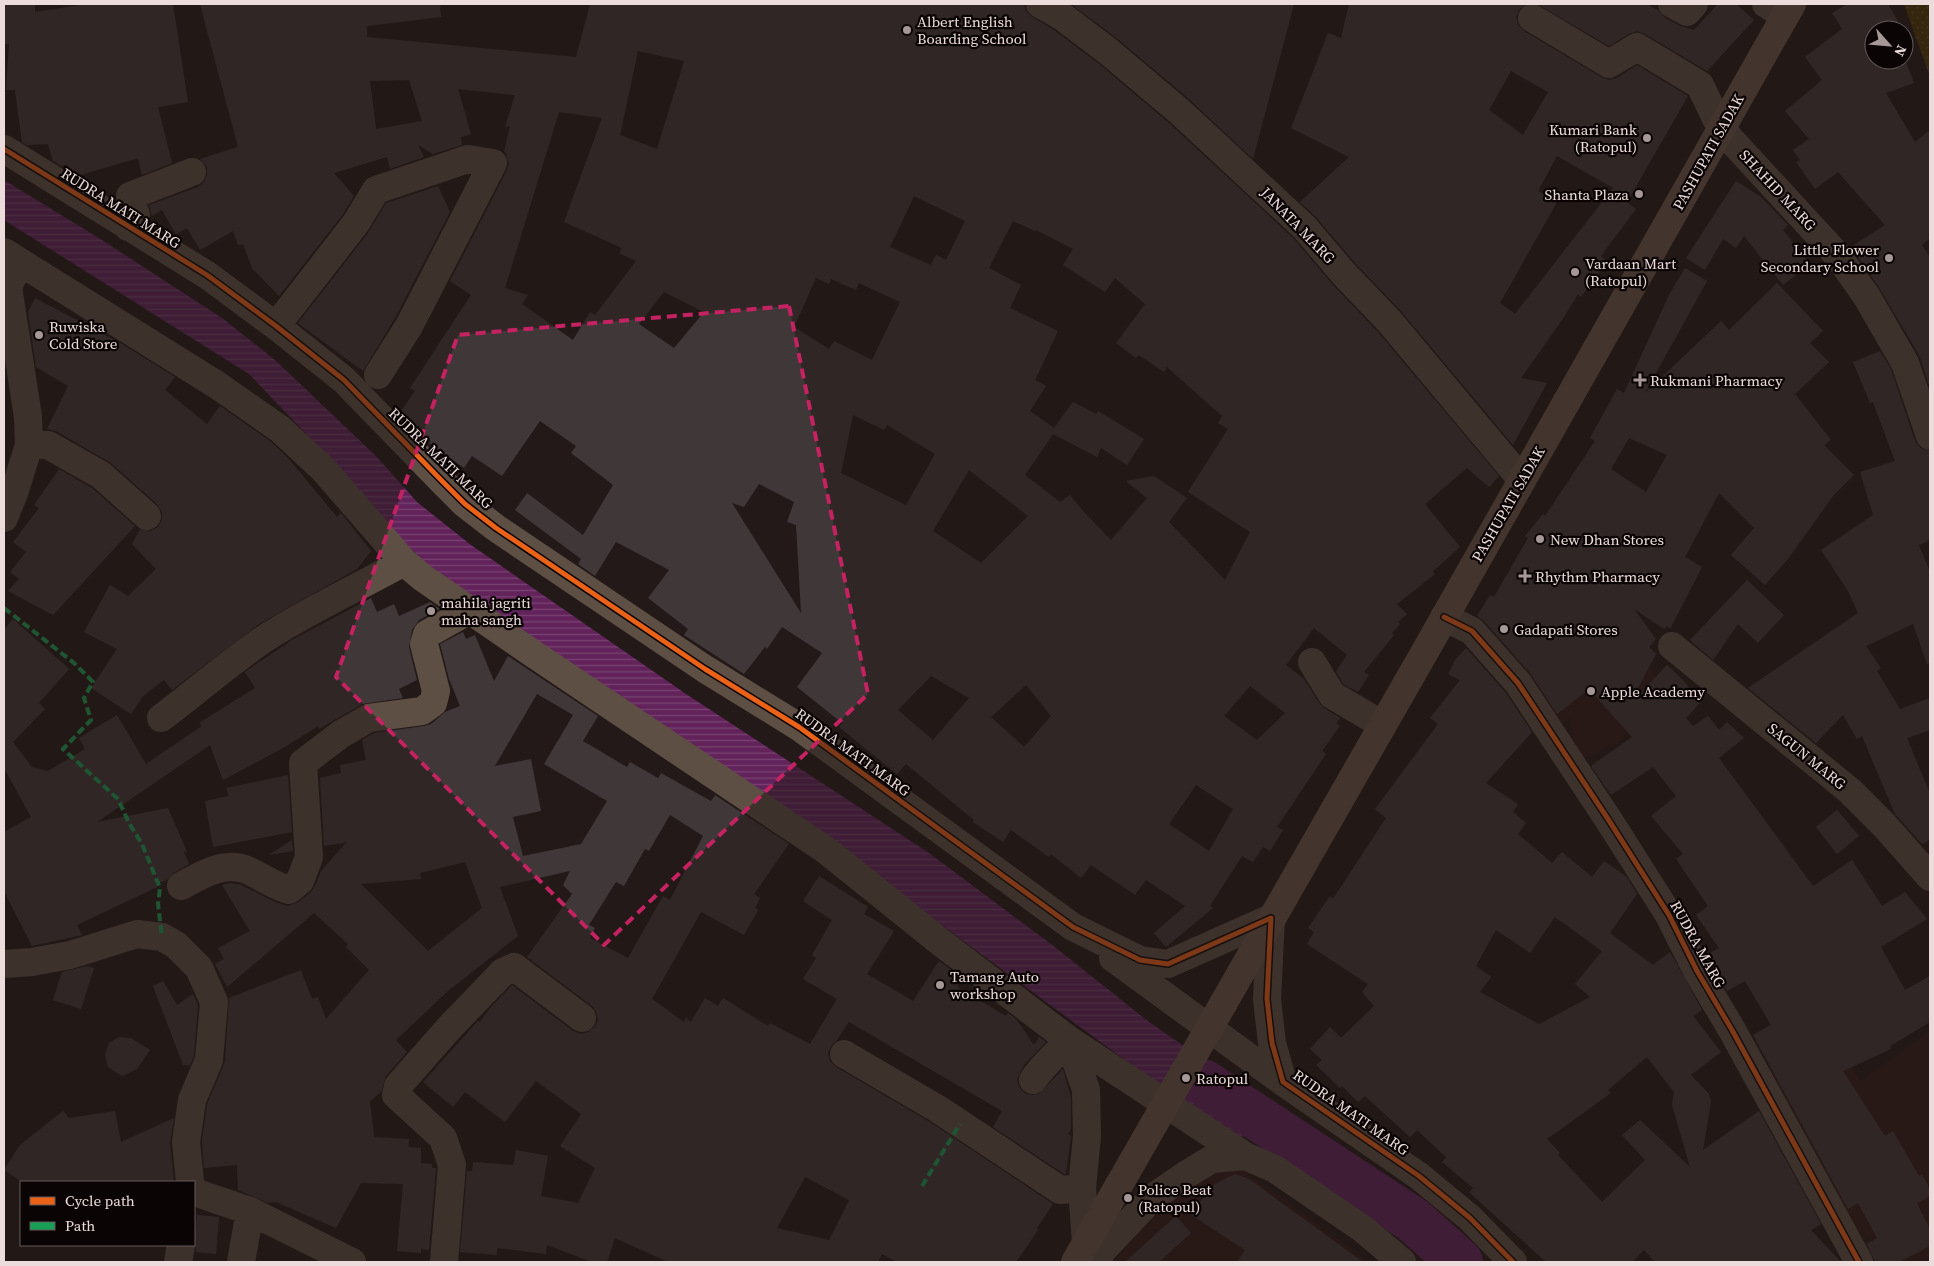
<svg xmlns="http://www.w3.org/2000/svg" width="1934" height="1266" viewBox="0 0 1934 1266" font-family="'Source Serif 4',serif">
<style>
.built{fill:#311916}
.grass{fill:url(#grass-dots)}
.water{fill:url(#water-rules)}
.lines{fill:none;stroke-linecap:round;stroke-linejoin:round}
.river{stroke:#62235b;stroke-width:46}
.building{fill:#403738;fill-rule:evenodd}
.minor{stroke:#5e4f44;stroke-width:28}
.major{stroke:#6c5649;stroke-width:28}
.major-bridge{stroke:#6c5649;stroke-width:28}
.quiet{stroke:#1a9f57;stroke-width:4;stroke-dasharray:8 4;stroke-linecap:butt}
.cycleway-casing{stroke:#0b0404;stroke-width:8}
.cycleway{stroke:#ea6118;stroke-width:5}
.marked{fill:none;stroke:#c42261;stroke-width:4;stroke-dasharray:10 6;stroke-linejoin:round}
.poi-dot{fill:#a69897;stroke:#0b0404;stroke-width:2}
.labels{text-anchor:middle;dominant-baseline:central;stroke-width:4.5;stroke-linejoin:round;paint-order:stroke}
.poi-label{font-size:15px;fill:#ecdddc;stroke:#0b0404;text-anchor:start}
.street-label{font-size:15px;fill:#ecdddc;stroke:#0b0404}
</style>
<defs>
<pattern id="grass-dots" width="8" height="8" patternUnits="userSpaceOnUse" patternTransform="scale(1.25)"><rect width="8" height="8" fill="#4c3503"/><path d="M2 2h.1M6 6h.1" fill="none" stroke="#665227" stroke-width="1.8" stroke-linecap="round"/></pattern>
<pattern id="water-rules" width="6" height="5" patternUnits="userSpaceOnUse" patternTransform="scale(1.25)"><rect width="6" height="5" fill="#62235b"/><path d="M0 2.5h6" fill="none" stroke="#794272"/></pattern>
</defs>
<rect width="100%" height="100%" fill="#231918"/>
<path class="built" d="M1539,626L1650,665L1656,680L1619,743L1586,757L1577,755L1569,718L1559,725L1507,657Z
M1930,1031V1210L1892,1224L1891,1227L1929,1211L1930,1214V1262H1860V1246L1878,1232L1849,1247L1756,1085L1830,1038L1861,1081Z
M1241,1169L1257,1180L1369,1262H1115L1144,1224L1167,1201L1190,1187L1217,1173Z"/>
<path class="grass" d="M1904,4H1930V78V77Z"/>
<path class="water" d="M4,180L102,240L222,318L275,360L376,456L417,502L471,545L686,694L929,853L1051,944L1149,1022L1265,1102L1240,1140L1129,1063L806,825L430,567L385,524L353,483L249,374L4,220Z"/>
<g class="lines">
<path class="river" d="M1203,1082L1413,1220L1460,1262"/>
</g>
<path class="building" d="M4,4H35V12L87,4H173L188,102L158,107L172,163L142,175L138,158L77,176L68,170L66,165L61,166L53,161L48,144L27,145L22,142L15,90H6L9,44H4Z
M200,4H440L441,17L367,26V37L576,57L590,4H1024L1026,11L1032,17L1054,30L1099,64L1169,123L1293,238L1333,285L1377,331L1499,476L1489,487L1467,468L1425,504L1460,547L1433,571L1435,574L1397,604L1407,614L1398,622L1400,624L1392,633L1394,635L1364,672L1369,675L1358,692L1343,684L1336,671L1347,655L1314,628L1286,665L1304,679L1319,703L1324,708L1340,718L1336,723L1340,726L1322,751L1326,754L1277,827L1283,830L1270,851L1263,847L1253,862L1242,856L1210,906L1213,908L1166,947L1154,933L1185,906L1146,880L1135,895L1091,865L1081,878L1051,854L1049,857L1011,830L1003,842L973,822L974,820L906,764L897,774L839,727L842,723L797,687L822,653L782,627L767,649L765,647L744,674L684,635L688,629L648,598L669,570L616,542L595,576L578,564L581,559L515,510L527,493L583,535L613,485L571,453L576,446L540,421L502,476L472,456L464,468L429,443L431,441L411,427L399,414L415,391L410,388L471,295L450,281L507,170L509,164L506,155L507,153L504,152L510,126L505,127L515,95L458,89L471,134L461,137L462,145L433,154L418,145L424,157L390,169L387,157L334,173L354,196L343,214L279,296L252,268L243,244L238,245L233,231L200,250L187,228L176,234L162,210L152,216L149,205L198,187L204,182L207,175V167L200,159L238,147ZM638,51L684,61L657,149L620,135ZM409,80L422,121L376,129L370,81ZM559,112L602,118L564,222L622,248L619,253L636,261L595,315L590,312L573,340L522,304L528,295L505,288ZM914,196L965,221L946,260L936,255L931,265L890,247ZM1013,221L1035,231L1036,230L1073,249L1063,265L1105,292L1115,278L1145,304L1116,343L1136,358L1139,355L1164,372L1167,367L1222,416L1218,423L1228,429L1188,492L1250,532L1225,580L1169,522L1187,498L1154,476L1126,481L1147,498L1111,540L1083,511L1070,495L1060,502L1025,475L1053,434L1097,457L1101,448L1127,465L1144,439L1098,411L1096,414L1073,402L1054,428L1030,411L1046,386L1035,380L1058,331L1010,308L1021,285L989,268ZM816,278L829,284L831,279L856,290L859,283L900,302L872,360L834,341L829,349L794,327ZM664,292L704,312L674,348L639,324ZM853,415L884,430L887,425L935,454L906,505L841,473ZM969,470L1028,516L981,563L933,531ZM759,484L794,502L787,522L796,525L801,613L732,503L744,507ZM931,676L969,698L933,740L898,710ZM1026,685L1051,716L1024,747L991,717ZM1250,686L1285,713L1257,740L1224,716ZM1196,785L1233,809L1209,851L1169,824Z
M1071,4H1294L1253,159L1189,99L1119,40Z
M1349,4H1527L1519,10L1516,17L1518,25L1524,31L1601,77L1609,80L1617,78L1637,65L1688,96L1627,202L1636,209L1601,256L1607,261L1581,297L1578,294L1562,320L1521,378L1547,383L1513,445L1401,311L1356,264L1316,217L1300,202L1349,157L1291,128L1328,33L1341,38ZM1511,71L1548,92L1523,135L1489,110ZM1557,156L1613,188L1515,314L1500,303L1557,202L1538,191Z
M1537,4H1646L1658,10L1665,18L1680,26L1694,30L1718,4H1736L1754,20L1707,71L1645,34L1637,31L1629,34L1609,46Z
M1848,4H1888L1903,30H1874V60H1904V57L1914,83L1886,93L1915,142L1930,130V238L1922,245L1930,258V388L1919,355L1880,289L1851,247L1885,225L1838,172L1815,189L1796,162L1800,160L1793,150L1809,139L1785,111L1822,80L1805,57L1842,29L1832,13Z
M1736,181L1761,197L1788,225L1783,230L1810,264L1783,285L1744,236L1736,248L1723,239L1705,270L1686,258Z
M438,186L450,212L395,318L363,371L298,323L368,233L386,203Z
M1685,268L1707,281L1645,393L1721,321L1729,330L1777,283L1823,331L1810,343L1829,362L1795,394L1831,440L1824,445L1854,475L1833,496L1788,559L1765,585L1731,555L1754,528L1719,493L1685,557L1702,567L1670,629L1667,626L1664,629L1634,609L1656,639L1649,647L1656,654L1633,697L1635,699L1667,665L1685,682L1700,703L1686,718L1693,726L1708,716L1719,730L1727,722L1744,738L1719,758L1813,886L1852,860L1882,906L1905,892L1927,919L1881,947L1905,990L1930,976V1022L1890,1046L1891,1049L1843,1071L1885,1136L1893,1131L1919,1176L1922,1174L1930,1189V1196L1917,1203L1930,1229V1246L1899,1262H1875L1867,1244L1877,1238L1858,1203L1848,1209L1753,1035L1771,1025L1745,981L1727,991L1706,955L1719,948L1696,915L1708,906L1676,859L1683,854L1651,816L1676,796L1653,767L1611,795L1591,766L1632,737L1589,689L1557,714L1530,673L1484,621L1477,616L1490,595L1494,597L1528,538L1525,536L1543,514L1545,516L1595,441L1590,438L1617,389L1624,393L1669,295ZM1629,438L1667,455L1646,492L1611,469Z
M35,298L122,344L175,377L165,390L207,424L220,406L270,441L288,458L337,517L341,513L371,551L357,569L259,624L172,690L164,680L143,696L131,714L91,688L117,649L84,632L110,585L128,596L156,569L132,544L140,529L151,531L158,527L162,520V512L157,504L111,463L56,431L47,429L68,386L36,367L28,312Z
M1880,351L1891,369L1915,441L1920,448L1930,451V540L1919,545L1930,572V663L1927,664L1913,624L1866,646L1881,668L1877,671L1900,709L1930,698V730L1907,738L1930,794V840L1922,844L1895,814L1862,736L1857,739L1843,715L1816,743L1748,688L1858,613L1848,591L1821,550L1873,515L1860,472L1895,461L1873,402L1870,403L1853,362Z
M59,469L92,488L135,526L53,615L8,591L19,579L10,572L26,552L13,542L39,508L34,505Z
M1747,580L1784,615L1758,643L1738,624L1713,660L1690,640Z
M371,598L377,612L394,604L399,616L430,602L440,609L419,620L412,630L409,647L417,680L399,689L403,698L362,704L319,729L318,726L285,747L223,780L210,745L97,822L168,808L187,852H184L189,864L173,873L167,880L156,884L157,887L77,925L82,935L32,946L4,891V832L31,817L4,768V629L13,619L69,669L39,703L45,709L13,742L32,767L48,771L85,749L79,738L117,715L146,764L202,726L199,723L255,688L245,672L249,669L292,640Z
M463,632L466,639L475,635L494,681L508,656L598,716L583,741L627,767L630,762L658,778L661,773L711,801L715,795L789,844L754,894L760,898L755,908L758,910L744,935L701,912L652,999L684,1022L686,1018L691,1022L705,998L718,1006L723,998L768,1026L770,1023L810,1044L837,999L803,979L816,958L812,955L832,920L803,901L819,876L868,907L864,914L894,931L867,974L913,1001L939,961L962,978L957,987L1006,1016L1008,1013L1016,1019L1034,1045L1039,1037L1046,1042L1024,1065L1017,1079L1019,1087L1024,1093L1031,1095L1039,1094L1063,1069L1071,1098V1129L1068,1134L1071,1136L1066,1174H1064L993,1127L1002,1111L849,1022L837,1040L831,1046L828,1053L830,1061L836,1067L930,1122L1053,1204L1037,1228L1038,1230L1016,1262H897L882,1254L878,1262H668L615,1238L607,1262H592L547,1245L546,1254L497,1248V1255L460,1252L467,1171H472L473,1162L513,1165L516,1150L548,1156L541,1196L578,1203L595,1168L560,1146L581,1114L536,1081L505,1122L465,1092L453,1107L423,1082L478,1021L480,1022L491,1007L512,985L573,1031L581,1034L588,1032L595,1027L598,1019L596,1011L592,1006L527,957L572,894L563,885L570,871L500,887L518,936L449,990L396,1040L407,1052L386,1076L381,1092L370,1101L374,1137L409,1139L408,1147L421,1148V1163L432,1164V1168H436L429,1250L421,1249V1253L397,1251L403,1184L361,1183L336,1228L276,1202L268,1203L238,1190L237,1165L204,1168L202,1142L207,1104L225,1062L229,998L301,970L312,999L318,997L326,1019L369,970L346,947L348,944L314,913L227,987L215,964L224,959L218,948L250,931L222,885L230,883L241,885L275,902L288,906L298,902L310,893L315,886L321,871L347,842L324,846L320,778L341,773L340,765L366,760L362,740L374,733L424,726L431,724L445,712L460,706L449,679L440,644ZM537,694L573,715L544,764L607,801L581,844L523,856L513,817L541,811L531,759L495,766ZM670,815L703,836L670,900L663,896L628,958L590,938L595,928L589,925L616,882L624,886L645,849L649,851ZM465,862L482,908L428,951L361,884L421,879L420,873ZM805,1177L849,1200L829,1240L777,1228Z
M1466,648L1506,693L1532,732L1486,783L1518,804L1513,812L1526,823L1518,834L1552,863L1562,852L1592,877L1604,861L1627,877L1637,894L1610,933L1653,965L1670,952L1702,1010L1693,1016L1721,1052L1691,1075L1709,1094L1711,1102L1703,1150L1759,1111L1821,1224L1811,1230L1841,1262H1655L1644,1250L1632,1262H1546L1469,1192L1473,1188L1442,1162L1446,1157L1417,1130L1410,1137L1365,1096L1358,1102L1342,1086L1340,1088L1316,1065L1322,1060L1310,1049L1330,1027L1341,1038L1374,1006L1362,992L1368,984L1307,944L1314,932L1308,928L1330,896L1333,899L1386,818L1375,809L1438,724L1430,718L1460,680L1448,674L1455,660ZM1555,917L1602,951L1575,984L1590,997L1539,1024L1480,992L1491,977L1476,966L1496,930L1530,953ZM1647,1057L1674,1092L1672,1105L1690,1167L1640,1120L1622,1135L1645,1160L1602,1202L1558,1155L1560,1153L1547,1139L1611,1093L1608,1090Z
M288,775L292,832L213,847L205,801L229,796L226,788Z
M1837,810L1859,836L1837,854L1816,827Z
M292,840L293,851L269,855Z
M87,966L94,968L81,1009L53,1000L62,972Z
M163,981L177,1005L193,994L198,1005L194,1056L190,1065H183L153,986Z
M119,1037L131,1038L150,1050L137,1069L122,1076L108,1067L105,1055L109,1043Z
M63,1111L69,1118L115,1111L121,1142L174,1118L170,1143L174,1182H22L4,1170L20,1145Z
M1235,1174L1249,1179L1363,1262H1237L1245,1250L1190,1214L1215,1184Z
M197,1215L219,1217L216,1254L196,1252L195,1238Z
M1176,1216L1191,1233L1159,1262H1125Z"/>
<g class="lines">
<path class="minor" d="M1040,4L1063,17L1109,52L1179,111L1304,227L1344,274L1389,321L1522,480
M1672,4L1687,12L1694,4
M1766,4L1785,16
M1532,18L1609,64L1637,47L1700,85L1721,129L1838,256L1867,297L1905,363L1930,436
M4,149L207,275L276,326L344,380L443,482L465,504L496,528L705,669L799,727L1073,927L1140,960L1168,964L1271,918L1267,999L1272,1043L1283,1082L1419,1176L1470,1218L1513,1262
M128,227L136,215L130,196L192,172
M4,252L217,385L280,429L324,470L404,562L423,578L538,657L827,851L939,941L1069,1040L1086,1090L1087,1136L1082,1188L1086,1242L1101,1252
M276,326L356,223L376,190L468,159L493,163L409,326L378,375
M29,445H48L101,475L147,516
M4,518L14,493L29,445L28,417L8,287L20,262
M1444,617L1472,631L1518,683L1608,819L1669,915L1697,971L1732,1030L1859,1262
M1672,646L1850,791L1884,825L1930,877
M1312,662L1332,695L1383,725
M161,718C197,691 230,662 267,637C311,609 359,587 404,562
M181,886C200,876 224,860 247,870C261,876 274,886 289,890L300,881L309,857L303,763L341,734L369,718L422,711L433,703L436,691L424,644L427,634L470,610
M1113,958L1283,1082
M4,964L32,962L70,955L137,934L162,937L176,945L199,968L214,1002L209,1060L192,1100L186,1142L190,1182
M844,1054L938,1109L1060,1190L1082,1188
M1033,1080C1043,1065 1057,1054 1069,1040L1245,1156
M194,1192L250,1211L352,1262
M178,1262L181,1245
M241,1262L250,1211
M444,1262L452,1165L443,1138L396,1095L398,1086L450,1027L503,972L514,967L582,1018
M1098,1262L1101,1252L1152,1198L1187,1174L1212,1159L1245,1156L1275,1169L1363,1229L1402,1262"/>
<path class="major" d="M1223,1004L1427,648L1792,4
M1075,1262L1119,1185"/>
<path class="major-bridge" d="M1119,1185L1223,1004"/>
<path class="quiet" d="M4,608L74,663L93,682L84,698L91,720L63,749L118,799L129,823L142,844L160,888L158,904L162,937
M922,1186L960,1124"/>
<g class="cycleway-casing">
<path id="cycleway" d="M4,149L207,275L276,326L344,380L443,482L465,504L496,528L705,669L799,727L1073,927L1140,960L1168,964L1271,918L1267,999L1272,1043L1283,1082L1419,1176L1470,1218L1513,1262
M1444,617L1472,631L1518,683L1608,819L1669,915L1697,971L1732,1030L1859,1262"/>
</g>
<use href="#cycleway" class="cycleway"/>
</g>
<path d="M0 0H1934V1266H0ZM789,306L868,694L604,945L336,677L458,335Z" fill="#231918" fill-opacity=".55" fill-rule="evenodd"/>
<path class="marked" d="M789,306L868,694L604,945L336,677L458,335Z"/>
<g class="poi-dot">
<circle cx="907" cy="30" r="5"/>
<circle cx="1647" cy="138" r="5"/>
<circle cx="1639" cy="194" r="5"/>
<circle cx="1889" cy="258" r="5"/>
<circle cx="1575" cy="272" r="5"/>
<circle cx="39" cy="335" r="5"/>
<path d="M1637.5 372.5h5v5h5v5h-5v5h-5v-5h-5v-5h5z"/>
<circle cx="1540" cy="539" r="5"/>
<path d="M1522.5 568.5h5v5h5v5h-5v5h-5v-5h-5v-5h5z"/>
<circle cx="431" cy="611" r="5"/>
<circle cx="1504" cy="629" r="5"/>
<circle cx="1591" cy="691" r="5"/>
<circle cx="940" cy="985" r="5"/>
<circle cx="1186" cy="1078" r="5"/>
<circle cx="1128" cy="1198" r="5"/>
</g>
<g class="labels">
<g class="poi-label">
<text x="917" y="21">Albert English<tspan x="917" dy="17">Boarding School</tspan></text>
<text x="1637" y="129" text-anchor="end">Kumari Bank<tspan x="1637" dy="17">(Ratopul)</tspan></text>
<text x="1629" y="194" text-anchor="end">Shanta Plaza</text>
<text x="1879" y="249" text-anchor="end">Little Flower<tspan x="1879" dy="17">Secondary School</tspan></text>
<text x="1585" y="263">Vardaan Mart<tspan x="1585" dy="17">(Ratopul)</tspan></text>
<text x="49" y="326">Ruwiska<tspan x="49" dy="17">Cold Store</tspan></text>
<text x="1650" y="380">Rukmani Pharmacy</text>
<text x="1550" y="539">New Dhan Stores</text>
<text x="1535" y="576">Rhythm Pharmacy</text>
<text x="441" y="602">mahila jagriti<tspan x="441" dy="17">maha sangh</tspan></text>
<text x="1514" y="629">Gadapati Stores</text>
<text x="1601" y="691">Apple Academy</text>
<text x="950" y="976">Tamang Auto<tspan x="950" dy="17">workshop</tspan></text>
<text x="1196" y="1078">Ratopul</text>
<text x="1138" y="1189">Police Beat<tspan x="1138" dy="17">(Ratopul)</tspan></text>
</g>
<g class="street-label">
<text transform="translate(1708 152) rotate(-61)">PASHUPATI SADAK</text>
<text transform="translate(1778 190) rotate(47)">SHAHID MARG</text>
<text transform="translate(121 208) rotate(32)">RUDRA MATI MARG</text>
<text transform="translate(1298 225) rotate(46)">JANATA MARG</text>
<text transform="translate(441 458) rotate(44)">RUDRA MATI MARG</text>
<text transform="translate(1508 504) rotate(-60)">PASHUPATI SADAK</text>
<text transform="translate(853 752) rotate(36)">RUDRA MATI MARG</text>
<text transform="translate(1807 756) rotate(39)">SAGUN MARG</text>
<text transform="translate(1698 944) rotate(61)">RUDRA MARG</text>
<text transform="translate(1351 1112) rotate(35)">RUDRA MATI MARG</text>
</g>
</g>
<rect width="1934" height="1266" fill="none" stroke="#ecdddc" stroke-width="10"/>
<rect x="20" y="1181" width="175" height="65" fill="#0b0404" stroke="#655b5a"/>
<rect x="30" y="1197" width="25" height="8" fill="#ea6118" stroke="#655b5a"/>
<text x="65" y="1206" font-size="15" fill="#ecdddc">Cycle path</text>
<rect x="30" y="1222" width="25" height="8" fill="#1a9f57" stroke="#655b5a"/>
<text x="65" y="1231" font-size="15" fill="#ecdddc">Path</text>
<g transform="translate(1889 45) rotate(117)"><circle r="24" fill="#0b0404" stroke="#655b5a"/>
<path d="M0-4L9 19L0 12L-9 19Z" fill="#a69897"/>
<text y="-8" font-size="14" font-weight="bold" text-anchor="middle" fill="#ecdddc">N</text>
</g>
</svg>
